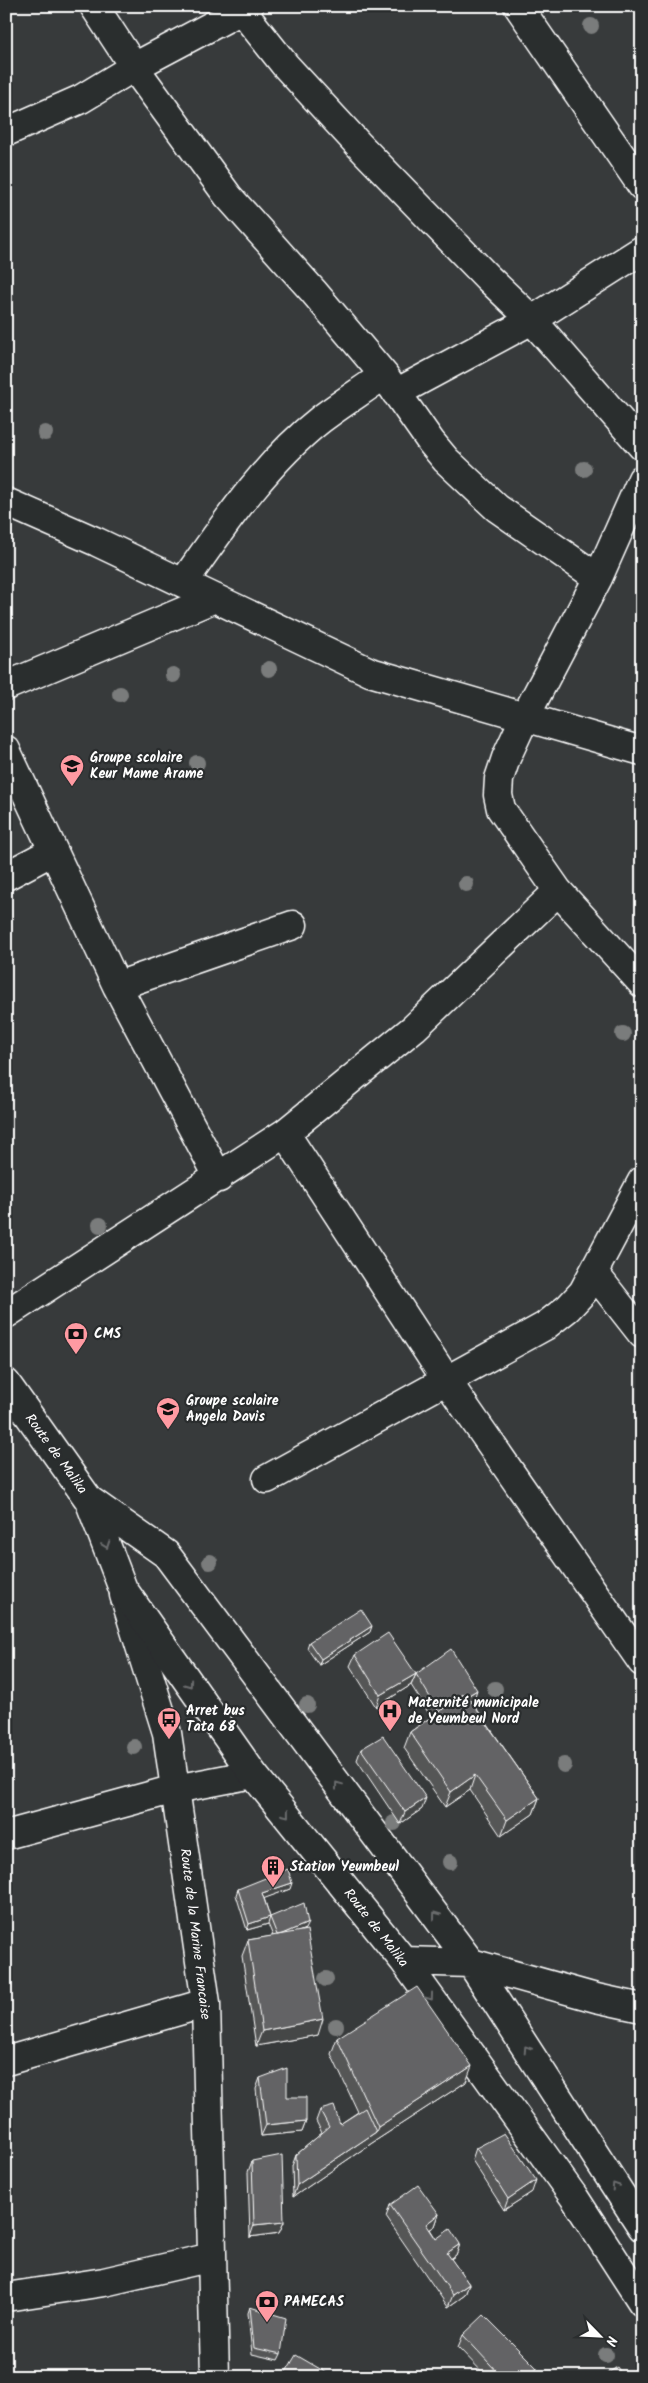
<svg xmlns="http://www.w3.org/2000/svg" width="648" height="2383" viewBox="0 0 648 2383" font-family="Kalam,sans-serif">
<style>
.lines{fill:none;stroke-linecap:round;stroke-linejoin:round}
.minor-casing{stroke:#fff;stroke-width:31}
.secondary-casing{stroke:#fff;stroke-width:31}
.minor{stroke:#2a2d2e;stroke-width:28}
.secondary{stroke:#2a2d2e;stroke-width:28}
.tree{fill:#7a7c7c}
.wall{fill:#555657;stroke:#fff}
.shaded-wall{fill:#454647;stroke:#fff}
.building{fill:#636465;stroke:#fff}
.oneway{stroke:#6a6c6d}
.labels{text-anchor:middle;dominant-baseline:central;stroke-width:4.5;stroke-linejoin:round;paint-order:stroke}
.poi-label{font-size:14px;font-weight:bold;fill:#fff;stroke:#2a2d2e;text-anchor:start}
.street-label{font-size:14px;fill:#fff;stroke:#2a2d2e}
</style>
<rect width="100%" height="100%" fill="#373a3b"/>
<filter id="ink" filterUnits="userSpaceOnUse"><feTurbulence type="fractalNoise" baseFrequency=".02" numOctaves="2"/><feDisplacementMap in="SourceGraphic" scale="10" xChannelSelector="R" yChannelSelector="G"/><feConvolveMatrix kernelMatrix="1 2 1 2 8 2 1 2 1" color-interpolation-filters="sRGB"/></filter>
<g filter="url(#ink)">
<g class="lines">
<g class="minor-casing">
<path id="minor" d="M94,6L134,67L228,196L313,291L384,375L431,442L446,460L497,508L598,578
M238,6L285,65L358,144L487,277L532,320L642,446
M518,6L642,186
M6,132L81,99L134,67L249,6
M396,393L532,320L642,250
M642,479L598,578L525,717L506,758L499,779L498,795L501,809L558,891L642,983
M6,502L97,542L370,672L642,751
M183,583C223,526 265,463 321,419C341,404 363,390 384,375
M6,686L215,598
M6,750L117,986L219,1178
M6,876L53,851
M117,986L293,925
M285,1133L447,1381L642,1662
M595,1274L642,1334
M6,1314L285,1133L414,1028L558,891
M267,1479L545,1326L568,1308L583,1292L642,1181
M124,1595L167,1733L206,2003L215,2377
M6,1835L175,1789L253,1774
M6,2061L206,2003
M6,2297L104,2282L212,2257"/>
</g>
<g class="secondary-casing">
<path id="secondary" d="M6,1383L89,1500L123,1589L253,1774L404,1961L574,2197L642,2302
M89,1500L166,1554L471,1963L642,2227
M404,1961L471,1963L596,1998L642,2008"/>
</g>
<use href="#minor" class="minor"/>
<use href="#secondary" class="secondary"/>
</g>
<g class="tree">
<circle cx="591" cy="26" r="8"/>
<circle cx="45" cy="433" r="8"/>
<circle cx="584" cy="469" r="8"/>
<circle cx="269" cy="669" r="8"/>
<circle cx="173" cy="675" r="8"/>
<circle cx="120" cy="694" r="8"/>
<circle cx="197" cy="763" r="8"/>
<circle cx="466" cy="884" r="8"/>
<circle cx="623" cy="1034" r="8"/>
<circle cx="100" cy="1225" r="8"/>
<circle cx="210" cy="1562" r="8"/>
<circle cx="495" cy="1689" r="8"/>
<circle cx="307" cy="1705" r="8"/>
<circle cx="134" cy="1747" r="8"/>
<circle cx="564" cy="1765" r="8"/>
<circle cx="394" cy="1823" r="8"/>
<circle cx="450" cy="1862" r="8"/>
<circle cx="326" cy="1979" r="8"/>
<circle cx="336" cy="2026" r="8"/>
<circle cx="606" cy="2355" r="8"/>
</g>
<path class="wall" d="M370,1632L319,1665L307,1648L309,1642Z
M355,1655L416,1674L411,1685L376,1707L350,1666Z
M416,1674L473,1702H472L539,1798L533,1814L501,1836L470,1790L445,1807L404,1748L410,1732L431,1717L411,1685Z
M361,1749L422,1809L400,1824L357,1760Z
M238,1889H290L264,1898L270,1917L305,1929L301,1931L318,2035L256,2046L242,1956L248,1940L273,1936L268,1924L247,1930L236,1895Z
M337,2038L466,2082L372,2143L293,2197L292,2166L296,2155L322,2133L316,2121L320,2110L340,2124L358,2112L331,2054Z
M260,2078L287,2097L306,2121L302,2132L261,2136L256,2089Z
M476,2148L532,2192L504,2210L472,2160Z
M252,2161L284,2222L279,2233L250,2237L248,2172Z
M390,2205L439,2214L435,2226L430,2229L436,2239L460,2244L456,2255L451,2259L469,2284L465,2295L448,2307L386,2217Z
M250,2307L281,2354L278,2360L252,2354L248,2313Z
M463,2335L537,2368L534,2377H487L458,2347Z"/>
<path class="shaded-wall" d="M372,1626L370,1632L319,1665L321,1659Z
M416,1674L411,1685L376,1707L380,1695Z
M477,1690L473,1702L436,1725L440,1714Z
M475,1775L470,1790L445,1807L451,1792Z
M426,1798L422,1809L400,1824L405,1812Z
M539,1798L533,1814L501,1836L507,1820Z
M292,1883L290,1889L260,1900L262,1893Z
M270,1917L268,1924L247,1930L249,1924Z
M308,1923L305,1929L275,1942L277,1936Z
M323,2019L318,2035L256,2046L262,2031Z
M472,2066L466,2082L372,2143L293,2197L297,2185L376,2132L378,2127Z
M306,2121L302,2132L261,2136L266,2125Z
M536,2180L532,2192L504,2210L508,2199Z
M439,2214L435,2226L421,2235L426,2224Z
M284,2222L279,2233L250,2237L254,2225Z
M460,2244L456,2255L443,2264L447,2253Z
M469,2284L465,2295L448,2307L453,2295Z
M537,2368L534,2377H529Z"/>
<path class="building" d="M361,1609L372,1626L321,1659L309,1642Z
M388,1633L416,1674L380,1695L355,1655Z
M451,1649L477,1690L467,1696L465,1693L439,1712L416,1674Z
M465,1693L539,1798L507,1820L475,1775L451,1792L410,1732Z
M383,1736L426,1798L405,1812L361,1749Z
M288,1869L292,1883L262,1893L270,1917L249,1924L238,1889Z
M304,1903L308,1923L282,1934L277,1935L270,1917Z
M307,1930L323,2019L262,2031L248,1940Z
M417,1987L472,2066L378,2127L337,2038Z
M287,2068V2097H306V2121L266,2125L260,2078Z
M334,2106L340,2124L365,2108L376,2132L297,2185L296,2155L329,2127L320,2110Z
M504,2133L536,2180L508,2199L476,2148Z
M282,2155L284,2222L254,2225L252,2161Z
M418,2185L439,2214L426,2224L436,2239L450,2229L460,2244L447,2253L469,2284L453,2295L390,2205Z
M250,2307L286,2318L281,2354L254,2348Z
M484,2315L537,2368L529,2377H502L463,2335Z
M296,2355L334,2377H286L284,2375Z
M617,2367L624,2377H602Z"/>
<defs><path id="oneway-chevron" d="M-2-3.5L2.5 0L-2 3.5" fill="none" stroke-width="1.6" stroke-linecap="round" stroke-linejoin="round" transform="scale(1.25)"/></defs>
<g class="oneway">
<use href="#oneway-chevron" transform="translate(106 1545) rotate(70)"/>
<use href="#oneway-chevron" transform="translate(189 1684) rotate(55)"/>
<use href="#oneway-chevron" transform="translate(338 1785) rotate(-127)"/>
<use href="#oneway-chevron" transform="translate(286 1814) rotate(51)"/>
<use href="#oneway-chevron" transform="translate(436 1915) rotate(-127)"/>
<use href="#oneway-chevron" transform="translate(430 1997) rotate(54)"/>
<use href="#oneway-chevron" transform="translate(527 2049) rotate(-123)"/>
<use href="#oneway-chevron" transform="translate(615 2186) rotate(-123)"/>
</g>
</g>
<defs>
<g id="school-pin" transform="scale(1.25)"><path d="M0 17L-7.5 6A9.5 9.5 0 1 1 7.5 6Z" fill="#ff9aa2" stroke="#2a2d2e"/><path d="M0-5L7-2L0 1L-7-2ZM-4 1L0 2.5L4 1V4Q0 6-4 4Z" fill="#111"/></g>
<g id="bank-pin" transform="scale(1.25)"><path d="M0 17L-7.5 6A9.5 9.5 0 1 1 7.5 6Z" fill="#ff9aa2" stroke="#2a2d2e"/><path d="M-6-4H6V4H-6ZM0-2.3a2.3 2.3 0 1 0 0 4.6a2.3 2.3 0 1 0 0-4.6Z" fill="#111"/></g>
<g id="hospital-pin" transform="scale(1.25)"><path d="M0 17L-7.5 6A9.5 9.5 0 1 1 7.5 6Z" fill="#ff9aa2" stroke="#2a2d2e"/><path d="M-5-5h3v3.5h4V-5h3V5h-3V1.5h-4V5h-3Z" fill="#111"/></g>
<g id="bus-pin" transform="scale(1.25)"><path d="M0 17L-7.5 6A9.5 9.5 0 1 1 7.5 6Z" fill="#ff9aa2" stroke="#2a2d2e"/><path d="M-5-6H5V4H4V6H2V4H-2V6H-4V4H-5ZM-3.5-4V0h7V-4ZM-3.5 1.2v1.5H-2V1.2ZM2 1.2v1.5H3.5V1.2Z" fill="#111"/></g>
<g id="building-pin" transform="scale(1.25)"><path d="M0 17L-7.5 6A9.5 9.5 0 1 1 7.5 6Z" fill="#ff9aa2" stroke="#2a2d2e"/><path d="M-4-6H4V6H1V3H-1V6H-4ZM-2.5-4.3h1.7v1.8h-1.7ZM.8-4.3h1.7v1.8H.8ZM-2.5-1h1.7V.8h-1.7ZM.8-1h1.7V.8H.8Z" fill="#111"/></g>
</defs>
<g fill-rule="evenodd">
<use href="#school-pin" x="72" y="766"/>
<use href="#bank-pin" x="76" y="1334"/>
<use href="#school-pin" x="168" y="1409"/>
<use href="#hospital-pin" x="390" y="1711"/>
<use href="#bus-pin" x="169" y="1719"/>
<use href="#building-pin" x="273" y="1867"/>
<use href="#bank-pin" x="267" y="2302"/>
</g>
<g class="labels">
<g class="poi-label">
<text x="90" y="758">Groupe scolaire<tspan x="90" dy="16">Keur Mame Arame</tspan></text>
<text x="94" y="1334">CMS</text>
<text x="186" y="1401">Groupe scolaire<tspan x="186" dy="16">Angela Davis</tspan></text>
<text x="408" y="1703">Maternité municipale<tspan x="408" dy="16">de Yeumbeul Nord</tspan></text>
<text x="186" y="1711">Arret bus<tspan x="186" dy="16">Tata 68</tspan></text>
<text x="290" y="1867">Station Yeumbeul</text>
<text x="284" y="2302">PAMECAS</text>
</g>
<g class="street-label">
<text transform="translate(56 1454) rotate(54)">Route de Malika</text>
<text transform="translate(376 1928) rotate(52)">Route de Malika</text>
<text transform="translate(195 1934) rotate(83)">Route de la Marine Francaise</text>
</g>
</g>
<rect width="648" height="2383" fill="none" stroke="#2a2d2e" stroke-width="25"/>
<rect x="12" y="12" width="623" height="2358" fill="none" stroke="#fff" stroke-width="2" filter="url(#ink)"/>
<g transform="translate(600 2336) rotate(114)" stroke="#2a2d2e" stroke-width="4" paint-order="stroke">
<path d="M0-4L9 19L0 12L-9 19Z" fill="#ffffff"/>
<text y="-8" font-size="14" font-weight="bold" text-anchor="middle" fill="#ffffff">N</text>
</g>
</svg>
